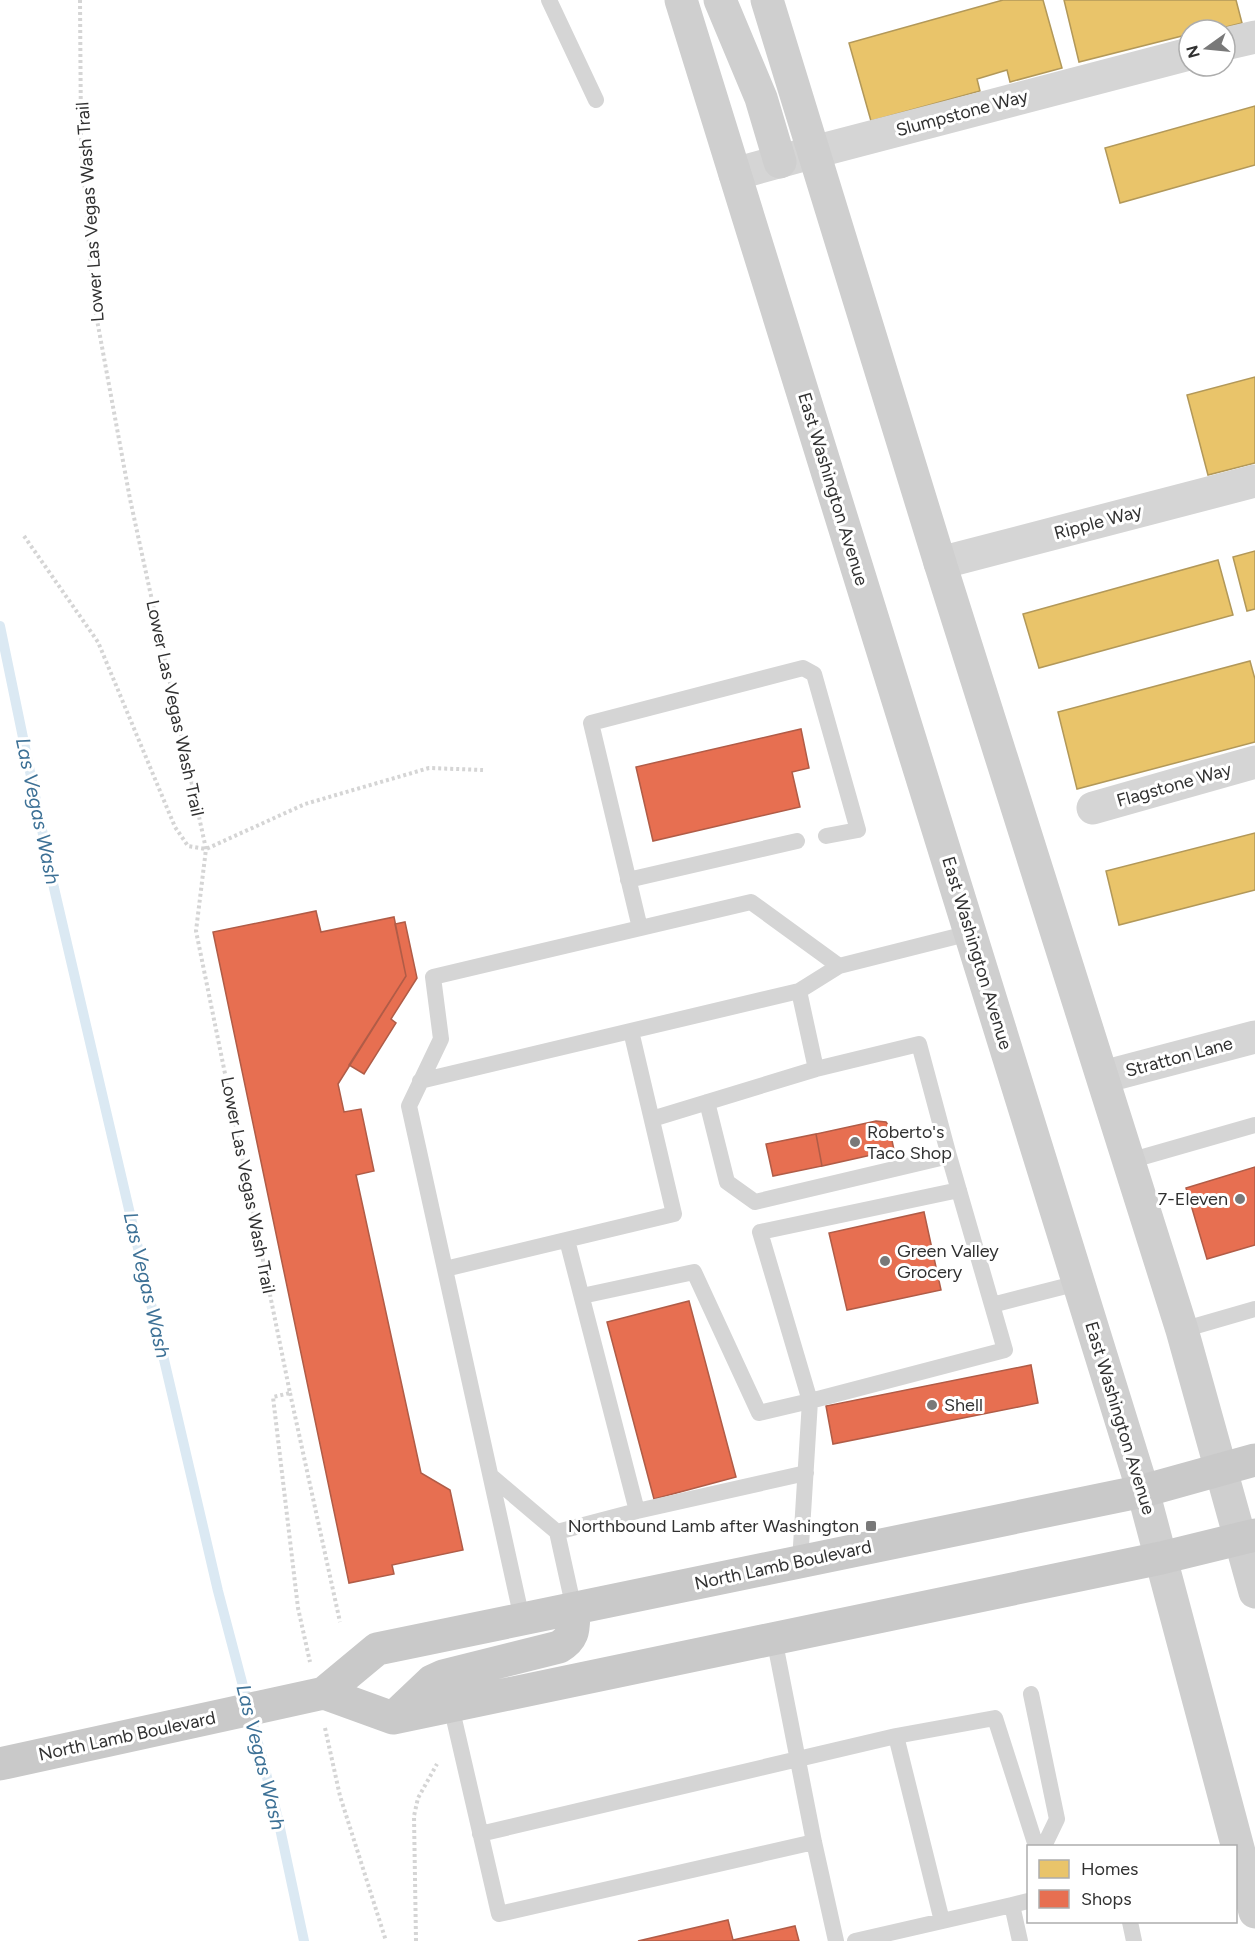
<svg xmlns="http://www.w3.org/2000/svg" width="1255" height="1941" viewBox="0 0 1255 1941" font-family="Figtree,sans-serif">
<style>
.homes{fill:#e9c46a;stroke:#b29859;stroke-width:1.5}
.shops{fill:#e76f51;stroke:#b05c47;stroke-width:1.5}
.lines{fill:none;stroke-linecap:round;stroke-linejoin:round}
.stream{stroke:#dbe9f3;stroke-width:10}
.path{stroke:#d5d5d5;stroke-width:4;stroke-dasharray:3 3;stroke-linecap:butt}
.service{stroke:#d5d5d5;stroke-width:16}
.minor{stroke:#d5d5d5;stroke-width:33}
.secondary{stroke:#cfcfcf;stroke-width:33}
.primary{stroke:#c9c9c9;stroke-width:33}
.poi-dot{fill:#797979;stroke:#fff;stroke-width:2}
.labels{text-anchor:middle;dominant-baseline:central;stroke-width:6;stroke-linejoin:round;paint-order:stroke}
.street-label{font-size:18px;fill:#313131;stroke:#fff}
.poi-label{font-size:18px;fill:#313131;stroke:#fff;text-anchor:start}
.water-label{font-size:20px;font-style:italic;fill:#3d7196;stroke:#fff}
</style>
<rect width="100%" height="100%" fill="#fff"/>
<path class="homes" d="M1003,0H1043L1062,68L1010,82L1007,70L977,79L980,91L871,121L849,43Z
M1064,0H1236L1242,23L1214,30H1189V36L1182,38V36L1079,62Z
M1255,106V165L1120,203L1105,148Z
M1255,377V463L1208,475L1187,395Z
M1255,551V609L1247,611L1233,557Z
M1218,560L1233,615L1039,668L1023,614Z
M1250,661L1255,679V742L1077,789L1058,712Z
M1255,833V890L1119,925L1106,871Z"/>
<path class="shops" d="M801,729L809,768L792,772L800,807L653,841L636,767Z
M316,911L321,932L394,917L406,976L338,1084L344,1112L361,1109L374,1171L356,1175L421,1473L450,1490L463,1550L392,1565L394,1574L349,1583L213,932Z
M405,922L417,978L391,1019L396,1023L364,1074L349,1065L406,976L395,924Z
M876,1121L886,1122L889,1126L894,1150L822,1166L816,1134Z
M816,1134L822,1166L773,1176L766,1144Z
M1255,1167V1245L1207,1259L1186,1188Z
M924,1212L941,1290L847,1310L829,1233Z
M689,1301L736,1477L654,1499L607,1322Z
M1031,1365L1038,1403L833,1444L826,1406Z
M728,1920L733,1940L795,1926L799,1941H638Z"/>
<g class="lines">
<path class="stream" d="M0,626L54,888L218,1591L278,1819L304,1941"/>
<path class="path" d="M80,0L81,137L93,298L130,499L206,849L196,931L290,1393L273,1397L298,1608L310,1662
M24,536L98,642L175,827L188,846L206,849L305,804L429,768L483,770
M290,1393L340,1622
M325,1728L340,1796L386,1941
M416,1941L414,1816L418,1798L437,1764"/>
<path class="service" d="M549,0L596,100
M628,880L797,841
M640,928L591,723L803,668L814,674L858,830L826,836
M420,1081L799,991L839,966
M707,1102L727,1182L755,1202L949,1156L919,1044L816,1069
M652,1119L816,1069L799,991
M1129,1161L1255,1125
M567,1240L637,1511L557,1532L574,1609
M445,1269L674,1214L631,1031
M582,1296L694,1272L759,1413L810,1401L760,1232L959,1190
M992,1305L1078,1283
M1182,1330L1255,1309
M491,1476L557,1532
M637,1511L806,1473
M800,1562L810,1401L1005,1350L949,1156
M522,1619L409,1106L441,1039L433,977L751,902L839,966L970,933
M774,1638L814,1842L836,1941
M1031,1694L1057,1819L1044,1846
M451,1706L499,1914L814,1842
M896,1736L942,1921
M480,1834L896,1736L995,1718L1036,1846
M1012,1905L1028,1901
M1130,1922L1134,1941
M855,1941L1012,1905L1020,1941"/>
<path class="minor" d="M1225,44L1255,37
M735,174L814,152L1189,54
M940,563L1255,481
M1093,808L1255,762
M1103,1077L1255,1037"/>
<path class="secondary" d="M681,0L1143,1491L1255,1912
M720,0L761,98L780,162
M767,0L940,563L1182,1330L1255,1592"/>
<path class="primary" d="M324,1693L393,1718L1161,1558L1255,1535
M393,1718L432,1681L443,1676L559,1647C576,1637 573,1627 574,1609
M0,1764L324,1693L377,1649L1143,1491L1255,1460"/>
</g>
<g class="poi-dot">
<circle cx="855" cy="1142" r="6"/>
<circle cx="1240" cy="1199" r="6"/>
<circle cx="885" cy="1261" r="6"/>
<circle cx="932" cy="1405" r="6"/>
<rect x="865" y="1520" width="12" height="12" rx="3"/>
</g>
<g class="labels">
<g class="street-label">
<text transform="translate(962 113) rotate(-15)">Slumpstone Way</text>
<text transform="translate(90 212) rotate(-94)">Lower Las Vegas Wash Trail</text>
<text transform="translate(833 489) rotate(73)">East Washington Avenue</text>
<text transform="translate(1098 522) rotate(-15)">Ripple Way</text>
<text transform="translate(175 708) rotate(78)">Lower Las Vegas Wash Trail</text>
<text transform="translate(1174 785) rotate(-16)">Flagstone Way</text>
<text transform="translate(977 953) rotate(73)">East Washington Avenue</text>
<text transform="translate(1179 1057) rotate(-15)">Stratton Lane</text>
<text transform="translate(248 1185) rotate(79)">Lower Las Vegas Wash Trail</text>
<text transform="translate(1120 1418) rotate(73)">East Washington Avenue</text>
<text transform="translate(783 1565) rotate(-12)">North Lamb Boulevard</text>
<text transform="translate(127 1736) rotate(-12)">North Lamb Boulevard</text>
</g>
<g class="poi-label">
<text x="867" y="1132">Roberto's<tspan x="867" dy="21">Taco Shop</tspan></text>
<text x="1228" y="1199" text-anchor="end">7-Eleven</text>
<text x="897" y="1251">Green Valley<tspan x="897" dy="21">Grocery</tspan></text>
<text x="944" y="1405">Shell</text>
<text x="859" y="1526" text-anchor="end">Northbound Lamb after Washington</text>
</g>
<g class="water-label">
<text transform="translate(38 811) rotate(78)">Las Vegas Wash</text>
<text transform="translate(147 1285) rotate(77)">Las Vegas Wash</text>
<text transform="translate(261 1757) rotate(76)">Las Vegas Wash</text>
</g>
</g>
<rect x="1027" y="1845" width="210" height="78" fill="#ffffff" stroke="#adadad" stroke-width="1.5"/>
<rect x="1039" y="1860" width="30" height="18" fill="#e9c46a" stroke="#adadad" stroke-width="1.5"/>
<text x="1081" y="1875" font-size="18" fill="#313131">Homes</text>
<rect x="1039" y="1890" width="30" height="18" fill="#e76f51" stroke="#adadad" stroke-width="1.5"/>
<text x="1081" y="1905" font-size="18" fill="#313131">Shops</text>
<g transform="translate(1207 48) rotate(255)"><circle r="28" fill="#ffffff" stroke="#adadad" stroke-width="1.5"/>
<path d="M0-4.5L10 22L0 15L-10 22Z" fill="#797979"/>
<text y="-9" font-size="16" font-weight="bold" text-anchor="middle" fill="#313131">N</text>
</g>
</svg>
